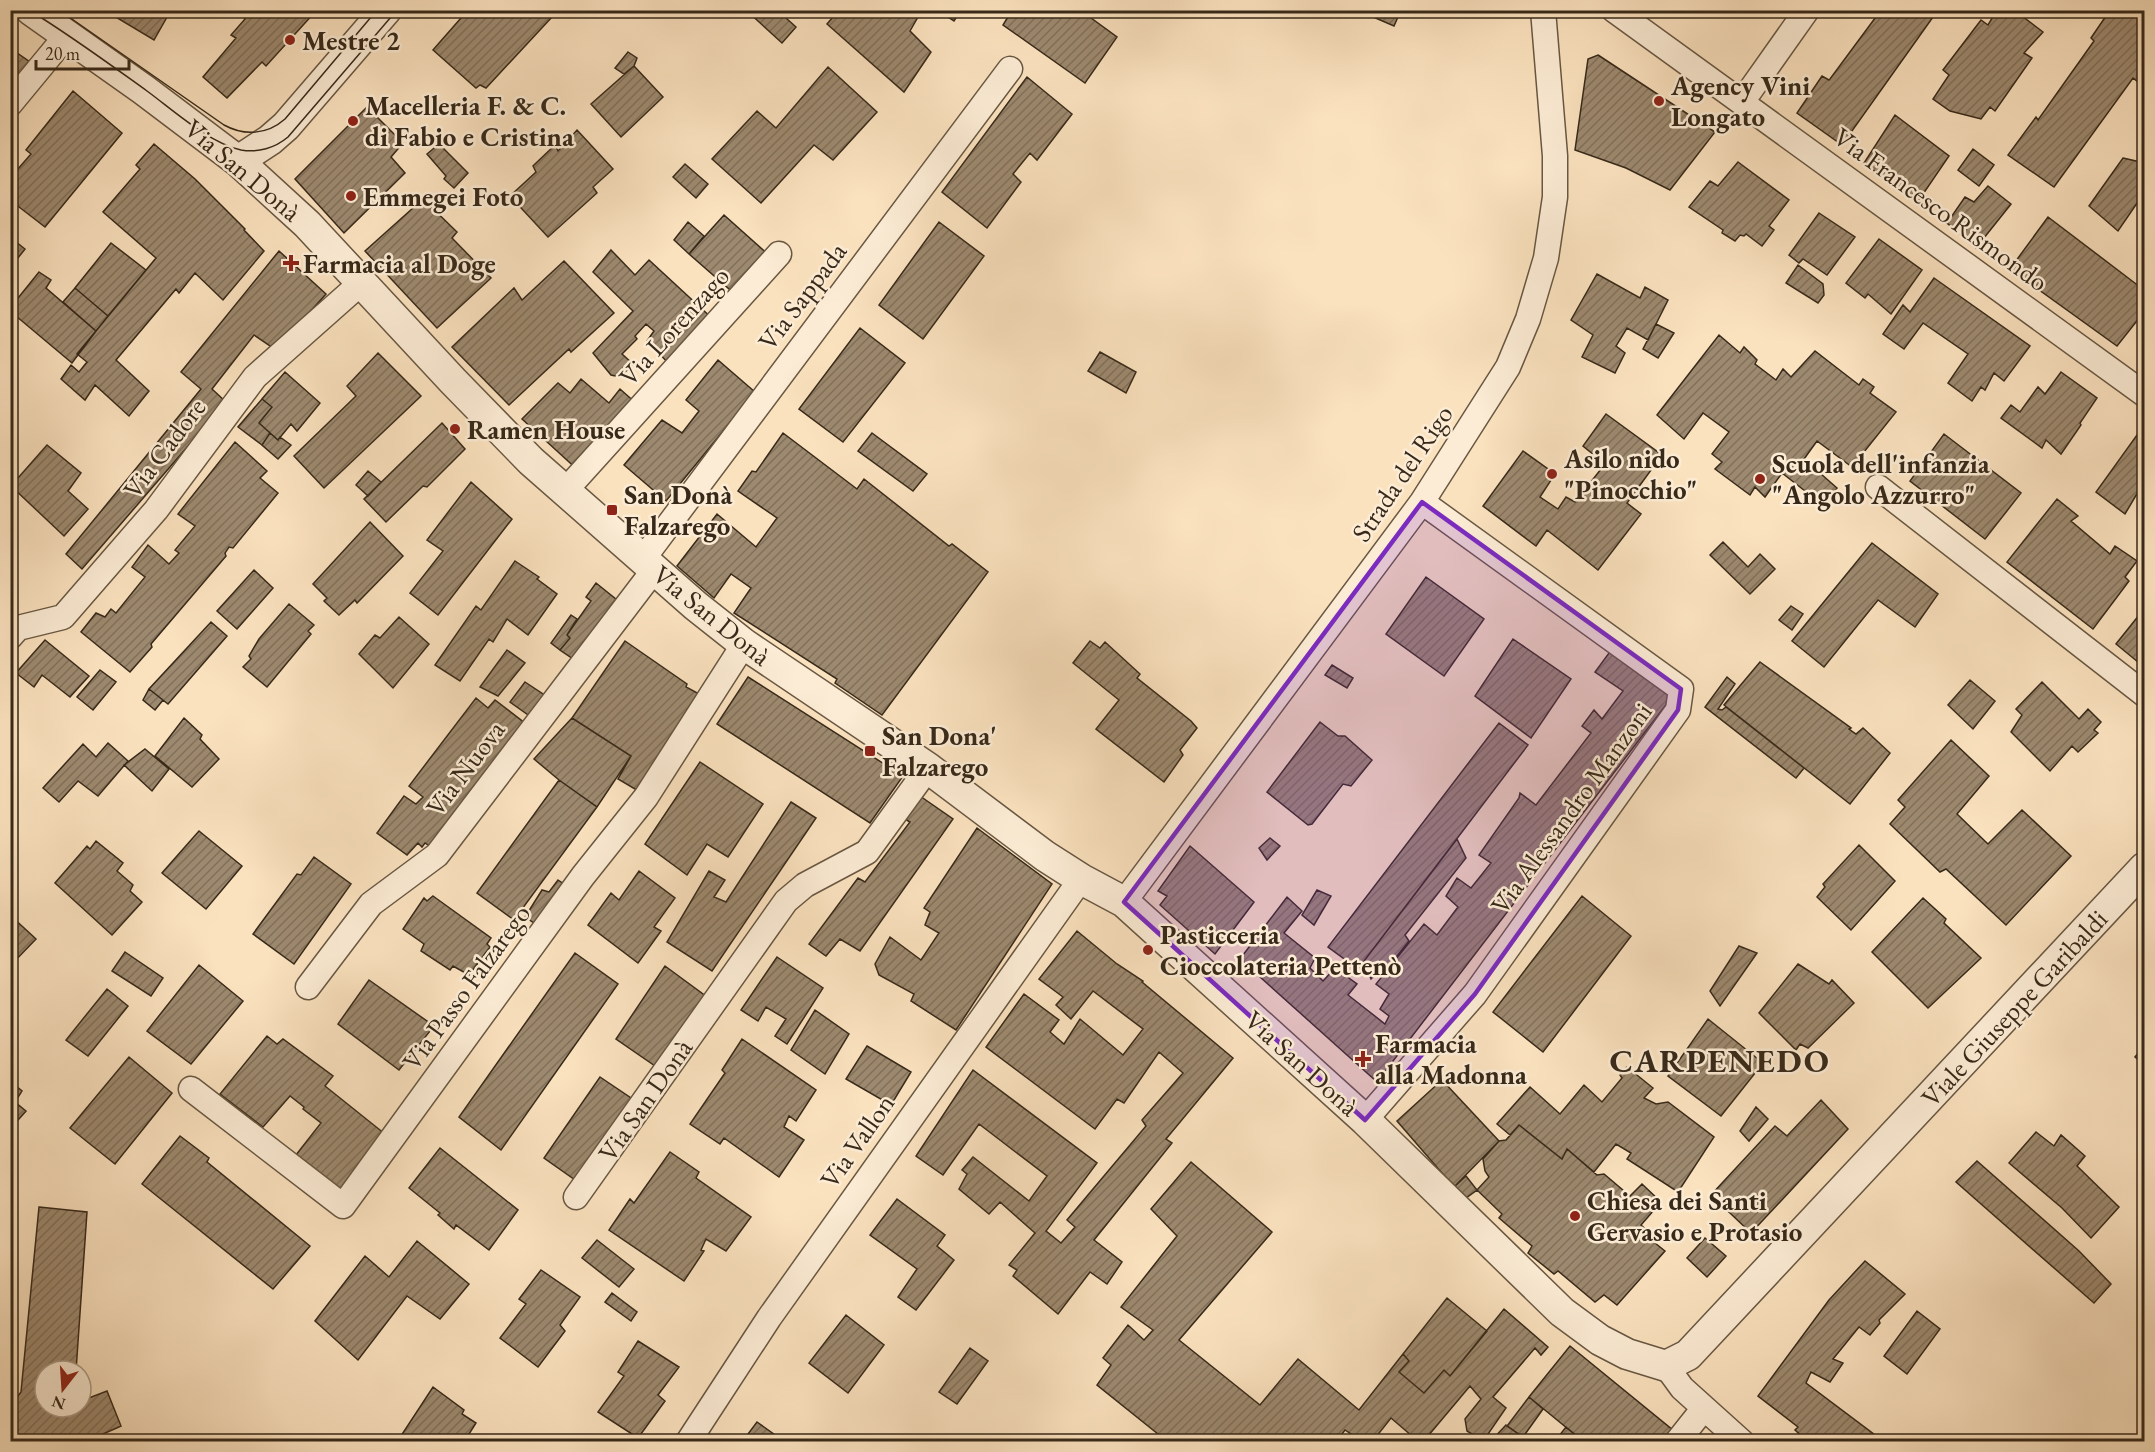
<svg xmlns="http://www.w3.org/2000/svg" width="2155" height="1452" viewBox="0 0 2155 1452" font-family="'EB Garamond',serif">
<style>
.building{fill:url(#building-hatch);stroke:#372919;stroke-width:1.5}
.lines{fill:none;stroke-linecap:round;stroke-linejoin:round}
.minor-casing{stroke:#685742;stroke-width:27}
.tertiary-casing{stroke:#685742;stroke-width:33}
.minor{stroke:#fcecd5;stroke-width:24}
.tertiary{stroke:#fcecd5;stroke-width:30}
.tram{stroke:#372919;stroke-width:1.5}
.marked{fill:#7b2cbf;fill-opacity:0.2;stroke:#7b2cbf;stroke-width:4.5;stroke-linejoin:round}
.poi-dot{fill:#8f2418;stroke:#fcecd5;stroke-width:2}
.labels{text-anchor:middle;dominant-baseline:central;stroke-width:5;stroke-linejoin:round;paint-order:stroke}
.poi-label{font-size:27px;font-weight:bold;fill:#372919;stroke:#fcecd5;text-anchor:start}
.street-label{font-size:27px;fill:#372919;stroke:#fcecd5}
.district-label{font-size:33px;font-weight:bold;letter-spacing:1.5px;fill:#372919;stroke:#fcecd5}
</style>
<defs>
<pattern id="building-hatch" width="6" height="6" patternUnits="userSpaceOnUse" patternTransform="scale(1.5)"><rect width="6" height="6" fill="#9d896f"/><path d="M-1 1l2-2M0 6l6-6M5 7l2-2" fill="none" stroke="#81705a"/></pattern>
</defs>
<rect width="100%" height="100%" fill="#fbe2bf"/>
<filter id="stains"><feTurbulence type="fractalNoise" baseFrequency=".00333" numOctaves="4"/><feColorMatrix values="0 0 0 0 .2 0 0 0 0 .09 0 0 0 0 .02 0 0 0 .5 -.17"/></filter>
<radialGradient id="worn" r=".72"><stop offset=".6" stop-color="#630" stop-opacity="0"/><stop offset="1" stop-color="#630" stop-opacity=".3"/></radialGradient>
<path class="building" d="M104,10H171L154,40Z
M239,10H313L314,13L266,66L262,62L227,98L203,77L236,38L231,35L245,19Z
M468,10H545L552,17L486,88L480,85L476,88L433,50Z
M746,10H777L796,27L782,43Z
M839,10H922L910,31L931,52L904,92L827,24Z
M937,10H961L954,21Z
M1012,10H1080L1117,37L1085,83L1003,25Z
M1357,10H1401L1394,26Z
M1881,10H1938L1842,145L1797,113L1822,76L1829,80L1830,79Z
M1997,10H2014L2043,32L2024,53L2032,58L1995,111L1990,107L1981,119L1950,111L1933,99L1949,75L1943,70L1981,20L1988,25Z
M2110,10H2144V73L2138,82L2133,78L2054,187L2008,155L2036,117L2038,120L2094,41L2091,38Z
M10,48L30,62L10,88Z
M628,52L637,58L634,66L624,74L615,68Z
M1598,55L1715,132L1670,190L1626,168L1575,150L1588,59Z
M634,66L663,97L621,137L591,104Z
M828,67L877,112L833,160L814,145L761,203L712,159L757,111L776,128Z
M1027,77L1072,114L1037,160L1030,153L1013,174L1021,182L987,228L942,192Z
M73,91L122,133L45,227L10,200V178L31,154L26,150Z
M367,107L403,143L391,157L405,173L344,233L295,179Z
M1895,115L1949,156L1917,203L1864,163Z
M577,130L613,169L593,187L597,193L548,237L510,196L536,172L533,166L555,145L558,151Z
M154,144L195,179L245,229L244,230L264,251L223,300L195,273L179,293L176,289L116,360L149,391L129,416L95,385L85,400L61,379L71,365L79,372L87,362L77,354L156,258L103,212L140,169L136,165Z
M439,144L468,173L454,188L444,179L446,176L427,154Z
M1973,149L1994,165L1979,186L1958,170Z
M2123,158L2136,161L2144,167V193L2118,231L2089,206Z
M1738,162L1789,200L1769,226L1774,230L1762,246L1746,234L1744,236L1740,235L1735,241L1722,233L1723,230L1689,207L1710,181L1718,186Z
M685,164L708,184L696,198L673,177Z
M1988,186L2011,204L1976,248L1947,223L1965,197L1974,202Z
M423,199L457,232L452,238L491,278L437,328L365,251Z
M1819,213L1855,237L1827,275L1803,259L1799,263L1789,255Z
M724,215L771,257L737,296L689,254Z
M2048,217L2144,290V312L2117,346L2010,269Z
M688,222L704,236L689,254L674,240Z
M939,222L984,256L923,339L879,305Z
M10,237L25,249L10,268Z
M1879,239L1922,270L1891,314L1868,294L1865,298L1846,283Z
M111,243L146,270L108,316L75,288Z
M611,250L635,275L649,260L715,321L673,368L647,341L654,331L646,324L635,336L637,339L622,354L633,364L620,377L611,375L593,353L633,311L593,272Z
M279,251L326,294L276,350L254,335L212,389L226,402L82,569L66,554L201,389L181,372Z
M564,261L614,313L571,352L569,349L509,405L452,347L514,288L522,300Z
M1798,265L1823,284L1824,295L1818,303L1786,283Z
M39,272L51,280L46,288L96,331L72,363L10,311V308Z
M1597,274L1640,298L1645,287L1668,300L1648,340L1627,328L1616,346L1625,353L1615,373L1582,357L1593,335L1571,320Z
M1934,278L2030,346L2004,381L1994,373L1985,390L1981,387L1972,401L1948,383L1968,354L1923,323L1904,349L1883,334L1903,305L1910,312Z
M75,288L108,316L96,331L63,302Z
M1656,324L1674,333L1658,358L1643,349Z
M860,328L905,363L843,442L799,409Z
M1719,335L1740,353L1744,347L1757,360L1755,364L1776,380L1783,369L1791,377L1815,351L1859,385L1863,379L1874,387L1870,393L1896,412L1852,467L1817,441L1804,459L1837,488L1823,505L1782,473L1765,497L1755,487L1750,495L1715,469L1722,462L1712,454L1729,432L1703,413L1684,439L1657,415Z
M1100,352L1136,372L1126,393L1088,371Z
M378,353L421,396L324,488L294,456L356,396L347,386Z
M718,360L755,392L666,501L624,465L662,420L682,433L699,411L686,400Z
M285,372L320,403L297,431L291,424L278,440L259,423L272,407L262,399Z
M2061,372L2097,398L2080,423L2081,425L2061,454L2046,440L2042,448L2001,418L2011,405L2020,412L2038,387L2045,394Z
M581,379L609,403L620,389L637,404L581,473L522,419L558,383L570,393Z
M262,399L272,407L259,423L270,433L262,445L238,427Z
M1606,414L1662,455L1627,503L1641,514L1598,570L1547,530L1536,546L1483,506L1523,451L1555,474L1540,497L1558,509L1566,497L1575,502L1605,464L1583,446Z
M442,423L465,449L427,487L423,486L386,522L364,499Z
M270,433L278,440L280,437L291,445L278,459L262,445Z
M783,433L857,489L864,479L949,546L952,544L988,572L882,715L835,683L837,679L734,613L751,588L731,574L714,598L677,566L717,514L756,547L777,518L738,491L752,471L756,472Z
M872,433L927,474L913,491L858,451Z
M1944,434L2021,493L1985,539L1910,481Z
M2137,435L2144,440V494L2138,492L2125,514L2096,492Z
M235,442L267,471L260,478L278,493L233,548L229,547L225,553L226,556L151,644L152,647L130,672L81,632L96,613L105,617L111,609L116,613L145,577L132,567L148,545L169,564L179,553L175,550L195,526L178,514Z
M47,445L81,473L68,491L88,509L64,536L11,486Z
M368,471L381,482L368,496L356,485Z
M471,482L512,519L438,615L410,593L443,551L427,540Z
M2057,499L2078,516L2071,521L2110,554L2115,546L2137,561L2125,577L2129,581L2093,629L2007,562Z
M370,522L403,556L357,603L355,600L339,615L324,601L327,598L313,584Z
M1723,542L1748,567L1760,554L1775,569L1750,594L1710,555Z
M1872,543L1938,594L1915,627L1878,600L1824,667L1792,641Z
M515,561L539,577L537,579L557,594L528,635L507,619L493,642L489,639L460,681L435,665L476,606L481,610Z
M254,570L273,588L237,629L217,611Z
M1426,577L1484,619L1444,676L1386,634Z
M596,583L622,604L579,663L560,650L570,638L567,635L591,601L586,597Z
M289,604L314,625L308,631L311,634L267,687L243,667L251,659L249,656L259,639Z
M1791,606L1803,614L1792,630L1779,620Z
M2144,609V667L2116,644Z
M571,615L577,619L567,635L570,638L560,650L551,643Z
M399,617L429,644L393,688L359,654L375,635L380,638Z
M211,622L227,636L168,704L149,689Z
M1513,639L1571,679L1531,738L1475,696Z
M45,640L89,676L70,697L42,675L34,687L16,673Z
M625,641L687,684L686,687L701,695L640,792L618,779L631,756L572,718Z
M1090,641L1100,648L1105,642L1140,674L1137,678L1191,721L1197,728L1180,750L1183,755L1164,782L1096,729L1119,700L1073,663Z
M1612,649L1672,697L1377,1082L1240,959L1287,897L1302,911L1284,933L1315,958L1310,968L1323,981L1335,968L1357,984L1348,995L1385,1024L1389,1016L1380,1009L1389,994L1376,984L1424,924L1437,935L1458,907L1446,896L1457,878L1471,888L1491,863L1479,855L1519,798L1520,793L1536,805L1591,733L1582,726L1594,710L1602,719L1623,691L1595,672Z
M507,650L525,663L498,696L480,687Z
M1760,662L1851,728L1849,729L1856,734L1863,728L1890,753L1850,804L1724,705Z
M1332,665L1353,678L1347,688L1325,675Z
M100,670L116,682L93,710L77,697Z
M748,677L903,776L870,823L717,724Z
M1727,677L1735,684L1718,709L1722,710L1726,707L1804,768L1796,778L1705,707Z
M1970,680L1995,701L1973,729L1948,705Z
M525,682L546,696L531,717L510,702Z
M2042,682L2079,719L2088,709L2101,722L2094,730L2098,733L2078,752L2072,746L2050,771L2011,732L2022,715L2016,709Z
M149,689L163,700L155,710L143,700Z
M476,698L488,708L495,700L530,727L437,851L425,843L422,847L418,843L407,855L377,833L404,796L416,804L423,797L409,786Z
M184,718L202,735L200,739L219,759L192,787L155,756Z
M572,718L631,756L597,807L559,780L534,759Z
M1320,722L1338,736H1345L1372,760L1351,786L1343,784L1312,824L1308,825L1267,792Z
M1499,723L1528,745L1358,969L1328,947Z
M1951,740L1989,776L1957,814L1988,844L2022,810L2071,856L2006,925L1946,869L1940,872L1890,824L1905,807L1898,800Z
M108,743L128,761L98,796L78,781L59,802L43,788L83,744L96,757Z
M145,749L169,769L152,791L124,765Z
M700,762L763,804L728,857L707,844L687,875L645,844Z
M559,780L597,807L514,920L477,893Z
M920,796L953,819L860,951L840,939L826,956L809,944L858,878L865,882L910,822L903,818Z
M791,802L816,818L712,971L667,942L709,871L725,880L714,897L726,902Z
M977,828L1052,884L956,1030L911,1001L914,994L879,975L875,964L890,937L921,960L939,933L925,925L930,912L924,908Z
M199,831L242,866L206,909L162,873Z
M1270,838L1280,846L1267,860L1259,848Z
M1457,839L1466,858L1405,935L1409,941L1385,971L1382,968L1371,979L1364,961Z
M96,841L123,863L117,871L133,885L130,891L142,902L112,935L55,883L87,846L90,849Z
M1859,845L1895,881L1851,930L1817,897L1825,887L1823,884Z
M1190,846L1254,902L1215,954L1160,905L1167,896L1158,891Z
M314,857L351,884L294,964L253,934L297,874L301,875Z
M639,871L675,898L654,927L661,931L638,963L588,925L611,893L619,900Z
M558,880L564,884L537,925L525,917L542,890L549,892Z
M1317,890L1331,896L1314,925L1302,915Z
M433,896L491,938L487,944L490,947L469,975L453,966L450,970L421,951L424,944L403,929L424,898L427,901Z
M1582,896L1631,936L1543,1052L1493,1012Z
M1923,898L1946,919L1944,923L1981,958L1928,1008L1872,952Z
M10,915L36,939L10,966Z
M1077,931L1117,964L1143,981L1142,982L1233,1058L1166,1139L1172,1143L1094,1240L1122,1262L1107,1284L1090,1272L1058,1314L1013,1276L1017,1270L1009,1265L1035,1233L1000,1202L989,1214L959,1189L967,1174L962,1170L973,1157L1029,1201L1047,1176L979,1124L943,1175L916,1156L973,1070L1097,1163L1046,1231L1061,1243L1075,1227L1067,1220L1146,1126L1142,1120L1183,1073L1159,1052L1124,1103L1117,1099L1095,1129L986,1047L1024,994L1059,1020L1050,1032L1064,1044L1080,1019L1123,1055L1143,1029L1093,991L1071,1019L1056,1005L1063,997L1039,979Z
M1739,946L1757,953L1720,1006L1710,991Z
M125,952L163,978L151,996L112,971Z
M575,953L618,984L501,1150L459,1117Z
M777,957L823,988L787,1044L775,1036L786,1019L766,1007L758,1021L741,1010Z
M1798,964L1829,984L1832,980L1854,1003L1808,1048L1800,1044L1796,1050L1759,1013Z
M199,965L243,1001L191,1064L147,1031Z
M665,966L707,997L658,1068L616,1039Z
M369,980L434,1026L399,1070L338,1024Z
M107,989L128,1006L88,1056L66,1040Z
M815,1010L849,1034L825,1074L791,1050Z
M1708,1019L1763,1063L1721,1116L1668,1076Z
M267,1036L277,1044L283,1039L333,1076L325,1086L385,1134L340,1191L296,1155L321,1123L303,1109L304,1107L290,1096L263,1127L220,1094Z
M742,1039L816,1090L796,1121L789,1116L784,1127L804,1140L779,1177L724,1138L720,1144L690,1124L725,1073L722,1070Z
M867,1046L911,1072L891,1105L846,1079Z
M2144,1046V1065L2135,1057Z
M129,1057L172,1093L115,1164L70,1128Z
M1627,1067L1653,1088L1644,1098L1656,1104L1668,1102L1714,1137L1678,1192L1627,1159L1631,1153L1616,1144L1594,1172L1567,1149L1562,1159L1519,1125L1510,1135L1497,1124L1530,1087L1560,1114L1584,1085L1602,1102L1622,1078L1620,1075Z
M600,1077L634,1100L578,1182L544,1158Z
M1442,1080L1499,1141L1454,1187L1397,1121Z
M10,1081L22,1091L15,1102L26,1111L10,1129Z
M1821,1100L1848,1129L1751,1233L1711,1195L1775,1126L1787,1136Z
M1756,1107L1768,1119L1749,1141L1740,1131Z
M1519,1125L1562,1159L1567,1149L1597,1175L1604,1174L1630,1196L1642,1184L1661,1202L1641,1225L1653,1236L1650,1239L1665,1251L1617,1305L1604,1295L1595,1302L1558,1271L1554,1274L1528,1253L1532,1246L1499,1218L1502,1214L1477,1190L1489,1177L1485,1171L1483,1159L1499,1141L1506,1140Z
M2036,1132L2054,1146L2061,1135L2085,1156L2077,1166L2119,1207L2091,1238L2062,1208L2009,1163Z
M180,1136L209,1158L207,1162L310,1246L273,1289L142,1184Z
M440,1148L518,1210L489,1250L456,1225L454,1229L438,1215L440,1213L409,1188Z
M670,1152L699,1172L696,1178L751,1217L726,1251L706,1239L701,1250L704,1251L684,1281L609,1230L630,1199L634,1203Z
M1977,1161L2079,1251L2111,1284L2094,1303L1956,1182Z
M1191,1162L1272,1232L1179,1340L1260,1405L1298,1359L1359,1410L1403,1354L1409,1361L1399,1372L1424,1393L1444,1370L1450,1376L1504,1309L1548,1347L1541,1355L1535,1348L1493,1397L1506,1408L1486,1437L1475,1436L1467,1431L1465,1419L1481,1399L1470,1386L1423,1442H1419L1391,1418L1372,1442H1363L1345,1430L1336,1442H1168L1097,1385L1111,1365L1103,1358L1128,1325L1144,1340L1153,1330L1121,1307L1177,1236L1151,1209Z
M1466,1176L1477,1190L1466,1198L1454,1187Z
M897,1199L945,1235L937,1246L954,1260L916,1310L898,1297L917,1269L870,1235Z
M39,1207L87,1212L76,1371H45V1407H81V1401L107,1391L121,1426L94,1438V1442H10V1397L15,1400L21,1392Z
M1705,1238L1726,1256L1707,1277L1687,1258Z
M597,1240L634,1269L619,1287L582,1258Z
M417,1241L469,1284L440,1319L407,1296L358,1360L315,1321L365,1256L389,1277Z
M1865,1261L1905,1294L1879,1320L1880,1323L1870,1335L1859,1327L1833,1359L1843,1363L1830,1382L1811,1372L1806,1383L1875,1435L1870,1442H1808L1795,1430L1798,1427L1758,1396L1829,1300Z
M541,1270L580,1297L560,1325L565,1331L538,1367L500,1338L526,1304L519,1299Z
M612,1293L637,1312L631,1321L605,1302Z
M1447,1298L1487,1331L1450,1376L1444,1370L1424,1393L1399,1372L1409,1361L1403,1354Z
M1917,1311L1940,1329L1907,1374L1884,1356Z
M846,1315L884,1345L848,1393L809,1363Z
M638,1341L679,1367L658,1395L665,1401L638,1438L598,1412L624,1376L618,1372Z
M1570,1346L1674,1431L1666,1442H1584L1529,1397Z
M970,1348L988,1361L957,1404L939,1392Z
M433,1387L464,1410L462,1414L476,1423L464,1442H397Z
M1529,1397L1543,1409L1523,1437L1507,1426Z
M757,1422L785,1442H742Z
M1506,1425L1523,1437L1528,1442H1490Z
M1566,1427L1584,1442L1555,1441Z"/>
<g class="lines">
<g class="minor-casing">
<path id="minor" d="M1614,10L2144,394
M1742,102L1807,10
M10,104L67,35
M1878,487L2144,694
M565,491L779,254
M643,559L1010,69
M10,637L18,628L63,617L156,510L255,377L361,283
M1124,902L1422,502L1508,367L1528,319L1546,258L1555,197V156L1543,10
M308,987L371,904L437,855L654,570
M191,1089L343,1206L583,876L646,797L744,644
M1365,1120L1475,994L1678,710L1681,689L1422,502
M576,1197L786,901L805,885L867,852L928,768
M1666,1366L1682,1388L1742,1442
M688,1442L769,1318L1081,879
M1677,1442L1704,1408"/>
</g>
<g class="tertiary-casing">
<path id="tertiary" d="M31,10L144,90L238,161L307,224L453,381L531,461L696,606L744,644L928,768L1045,856L1081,879L1124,902L1365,1120L1562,1312L1600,1340L1627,1354L1666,1366L1688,1355L2144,868
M238,161L270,140L286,126L386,10"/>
</g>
<use href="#minor" class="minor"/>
<use href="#tertiary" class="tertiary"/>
<path class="tram" d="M29,10C70,35 108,63 147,91C173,110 209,143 241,150C258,153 275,148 288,137L397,10
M59,10L224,125C244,136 267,135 285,119L377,10"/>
</g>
<path class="marked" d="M1422,502L1681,689L1678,710L1475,994L1365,1120L1124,902Z"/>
<g class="poi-dot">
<circle cx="290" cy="40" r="6"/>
<circle cx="1659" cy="101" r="6"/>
<circle cx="353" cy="121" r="6"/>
<circle cx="351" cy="196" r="6"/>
<path d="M288 254h6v6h6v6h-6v6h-6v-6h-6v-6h6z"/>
<circle cx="455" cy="429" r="6"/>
<circle cx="1552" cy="474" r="6"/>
<circle cx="1760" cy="479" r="6"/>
<rect x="606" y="504" width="12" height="12" rx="3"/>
<rect x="864" y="745" width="12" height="12" rx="3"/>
<circle cx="1148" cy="950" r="6"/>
<path d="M1360 1050h6v6h6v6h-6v6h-6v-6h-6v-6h6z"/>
<circle cx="1575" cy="1216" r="6"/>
</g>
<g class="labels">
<g class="poi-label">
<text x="302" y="40">Mestre 2</text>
<text x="1671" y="85">Agency Vini<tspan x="1671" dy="31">Longato</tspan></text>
<text x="365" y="105">Macelleria F. &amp; C.<tspan x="365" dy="31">di Fabio e Cristina</tspan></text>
<text x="363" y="196">Emmegei Foto</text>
<text x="303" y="263">Farmacia al Doge</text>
<text x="467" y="429">Ramen House</text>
<text x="1564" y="458">Asilo nido<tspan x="1564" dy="31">"Pinocchio"</tspan></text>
<text x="1772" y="463">Scuola dell'infanzia<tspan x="1772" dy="31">"Angolo Azzurro"</tspan></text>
<text x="624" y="494">San Donà<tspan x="624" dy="31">Falzarego</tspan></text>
<text x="882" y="735">San Dona'<tspan x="882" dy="31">Falzarego</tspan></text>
<text x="1160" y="934">Pasticceria<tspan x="1160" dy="31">Cioccolateria Pettenò</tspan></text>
<text x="1375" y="1043">Farmacia<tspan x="1375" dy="31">alla Madonna</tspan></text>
<text x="1587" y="1200">Chiesa dei Santi<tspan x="1587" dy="31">Gervasio e Protasio</tspan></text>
</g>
<g class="street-label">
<text transform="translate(243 170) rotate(40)">Via San Donà</text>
<text transform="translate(1941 209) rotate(36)">Via Francesco Rismondo</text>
<text transform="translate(802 296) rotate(-53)">Via Sappada</text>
<text transform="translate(674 326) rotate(-48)">Via Lorenzago</text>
<text transform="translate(164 448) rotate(-53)">Via Cadore</text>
<text transform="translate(1402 473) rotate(-56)">Strada del Rigo</text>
<text transform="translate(712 615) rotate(39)">Via San Donà</text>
<text transform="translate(465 768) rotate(-53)">Via Nuova</text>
<text transform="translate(1571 808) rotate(-54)">Via Alessandro Manzoni</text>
<text transform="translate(466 987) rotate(-54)">Via Passo Falzarego</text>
<text transform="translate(2014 1008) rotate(-47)">Viale Giuseppe Garibaldi</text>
<text transform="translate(1302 1063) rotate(42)">Via San Donà</text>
<text transform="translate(645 1100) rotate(-55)">Via San Donà</text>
<text transform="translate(857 1141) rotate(-55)">Via Vallon</text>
</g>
<g class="district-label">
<text x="1720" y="1060">CARPENEDO</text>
</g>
</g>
<rect width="2155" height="1452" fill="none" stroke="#fbe2bf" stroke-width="36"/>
<rect x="12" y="12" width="2131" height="1428" fill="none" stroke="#372919" stroke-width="3"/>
<rect x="18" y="18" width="2119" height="1416" fill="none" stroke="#372919" stroke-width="1.5"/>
<g transform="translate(63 1389) rotate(197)"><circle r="28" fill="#fcecd5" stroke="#ad9e8a" stroke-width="1.5"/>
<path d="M0-4.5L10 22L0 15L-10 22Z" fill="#8f2418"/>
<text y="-9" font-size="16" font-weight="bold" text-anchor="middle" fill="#372919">N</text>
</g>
<path d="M36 60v9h93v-9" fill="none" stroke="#372919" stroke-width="3"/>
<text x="45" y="60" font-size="18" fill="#372919" stroke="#fcecd5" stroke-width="4.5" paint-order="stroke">20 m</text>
<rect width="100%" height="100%" filter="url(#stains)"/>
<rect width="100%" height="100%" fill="url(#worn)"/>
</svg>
